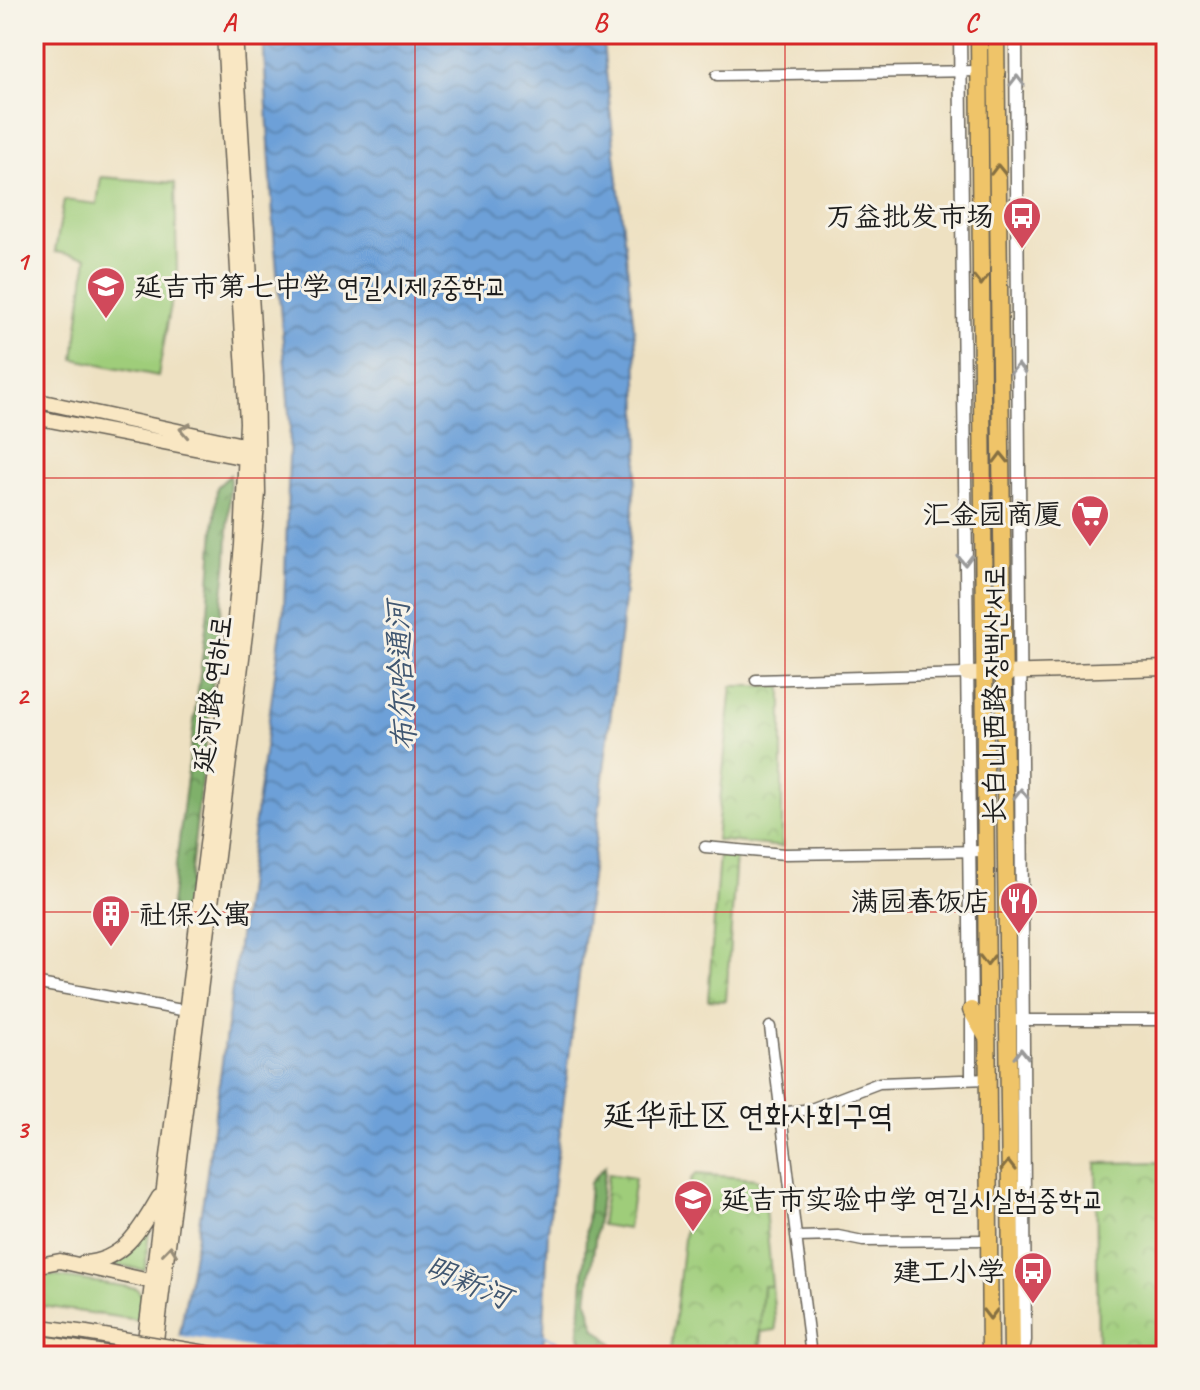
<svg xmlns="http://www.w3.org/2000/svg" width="1200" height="1390" viewBox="0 0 1200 1390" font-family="Caveat,'LXGW WenKai TC','Poor Story',sans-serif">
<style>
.grass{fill:#9fcd7a;stroke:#5e744b;stroke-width:2}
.forest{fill:url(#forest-crowns);stroke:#4e6643;stroke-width:2}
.park{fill:url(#park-crowns);stroke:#5e744b;stroke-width:2}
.water{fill:url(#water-waves);stroke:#445e7a;stroke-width:2}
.pier{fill:#eee1c2}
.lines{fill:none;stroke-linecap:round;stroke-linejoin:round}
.stream{stroke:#6da0d8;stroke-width:3}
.minor-casing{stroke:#666156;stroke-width:13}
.tertiary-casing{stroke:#666156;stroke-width:15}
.secondary-casing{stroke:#666156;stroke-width:17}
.primary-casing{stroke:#666156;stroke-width:19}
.minor{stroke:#fff;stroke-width:10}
.tertiary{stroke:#fff;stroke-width:12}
.secondary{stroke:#f9e7c3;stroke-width:14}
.primary{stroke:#efc469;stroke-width:16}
.secondary-bridge-casing{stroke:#666156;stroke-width:17;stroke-linecap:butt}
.secondary-bridge{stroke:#f9e7c3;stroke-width:14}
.oneway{stroke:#999}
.oneway2{stroke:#867042}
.oneway3{stroke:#968c78}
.grid{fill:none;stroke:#d62828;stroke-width:2;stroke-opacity:0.55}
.labels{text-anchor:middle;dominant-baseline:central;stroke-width:6;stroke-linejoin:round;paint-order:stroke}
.poi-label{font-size:28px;fill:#1c1c1c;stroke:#f7f3e8;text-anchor:end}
.street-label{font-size:28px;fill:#1c1c1c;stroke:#f7f3e8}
.water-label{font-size:30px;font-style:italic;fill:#405771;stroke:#f7f3e8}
.quarter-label{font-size:32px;fill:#1c1c1c;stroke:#f7f3e8}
.neatline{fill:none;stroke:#d62828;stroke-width:3}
.grid-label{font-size:26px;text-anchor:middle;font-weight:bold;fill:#d62828}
</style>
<defs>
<pattern id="forest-crowns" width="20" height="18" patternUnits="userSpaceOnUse" patternTransform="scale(2)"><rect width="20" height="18" fill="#7fb06a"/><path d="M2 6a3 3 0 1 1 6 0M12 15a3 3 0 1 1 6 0" fill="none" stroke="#678e56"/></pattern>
<pattern id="park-crowns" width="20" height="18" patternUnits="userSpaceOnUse" patternTransform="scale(2)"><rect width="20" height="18" fill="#9fcd7a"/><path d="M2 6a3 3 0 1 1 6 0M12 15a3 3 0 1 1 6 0" fill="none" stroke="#88af69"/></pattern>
<pattern id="water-waves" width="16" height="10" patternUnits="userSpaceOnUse" patternTransform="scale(2)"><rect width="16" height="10" fill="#6da0d8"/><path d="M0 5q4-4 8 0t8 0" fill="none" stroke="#5982ae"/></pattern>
</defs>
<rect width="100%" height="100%" fill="#f7f3e8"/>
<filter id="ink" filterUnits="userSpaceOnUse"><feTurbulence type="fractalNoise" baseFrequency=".0125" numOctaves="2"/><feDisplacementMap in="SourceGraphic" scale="16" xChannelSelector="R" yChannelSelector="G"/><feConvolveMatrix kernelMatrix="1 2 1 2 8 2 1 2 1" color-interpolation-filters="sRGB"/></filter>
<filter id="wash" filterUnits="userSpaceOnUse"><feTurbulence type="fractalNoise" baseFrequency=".006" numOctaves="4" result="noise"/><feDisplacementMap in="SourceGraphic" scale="32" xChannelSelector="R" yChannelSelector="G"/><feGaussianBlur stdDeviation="1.8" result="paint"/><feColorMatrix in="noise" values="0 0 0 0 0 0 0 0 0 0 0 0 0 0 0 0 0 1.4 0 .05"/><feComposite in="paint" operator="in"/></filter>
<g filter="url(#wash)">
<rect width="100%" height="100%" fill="#eee1c2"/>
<path class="grass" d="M101,177L175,183L177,271L158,376L74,359L87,257L55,252L64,200L97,204Z
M47,1275L136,1288L142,1295L139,1320L34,1305V1278Z
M763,1285L772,1286L776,1330L761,1332L763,1356H758Z"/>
<path class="forest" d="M230,475L227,560L184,930L168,928L208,611L217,487Z
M605,1166L587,1300L595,1328L613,1344L612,1356L584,1346L579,1334L590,1183Z"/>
<path class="park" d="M732,686H782V847L716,840Z
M719,854L736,855L726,1001L708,1000Z
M1166,1162V1355H1098L1096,1163Z
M608,1174L635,1178L628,1229L601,1225Z
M696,1174L756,1179L763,1186L772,1286H763L758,1356H677L671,1351L691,1179Z
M150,1222L145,1270L98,1263Z"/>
<path class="water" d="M263,34H602L636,346L639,445L621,630L548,1231L543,1356H176L204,1194L284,608L290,425L274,236Z"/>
<path class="pier" d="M176,1335L302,1356H172Z"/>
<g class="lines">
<path class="stream" d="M541,1334L559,1342"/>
</g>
</g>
<g filter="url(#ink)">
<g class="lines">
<g class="minor-casing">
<path id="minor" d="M717,75L979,71
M756,680L967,674
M705,847L785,854L987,851
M34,983L187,1011
M971,1012V1079
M1017,1020H1166
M770,1027L811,1356
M781,1113L811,1109L879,1083L988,1079
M796,1237L838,1236L863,1241L990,1240"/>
</g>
<g class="tertiary-casing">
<path id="tertiary" d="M960,34L971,1010
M1016,34L1025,1340L1022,1356"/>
</g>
<g class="secondary-casing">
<path id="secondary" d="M34,400L252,447
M34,417L246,458L255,454
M967,674L1166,668
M83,1263C124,1261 141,1228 159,1197
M34,1266L60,1261L158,1283
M34,1326L86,1333
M34,1342L123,1356
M143,1356L234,629L242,545L247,422L224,34
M154,1356L247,618L258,493L256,376L235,34"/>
</g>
<g class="primary-casing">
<path id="primary" d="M979,34L990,1356
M996,34L1012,1356
M971,1010L987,1038"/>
</g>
<use href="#minor" class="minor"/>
<use href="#tertiary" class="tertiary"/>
<use href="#secondary" class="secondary"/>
<use href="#primary" class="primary"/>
<g class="secondary-bridge-casing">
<path id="secondary-bridge" d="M86,1333L224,1356"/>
</g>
<use href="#secondary-bridge" class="secondary-bridge"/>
</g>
<defs><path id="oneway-chevron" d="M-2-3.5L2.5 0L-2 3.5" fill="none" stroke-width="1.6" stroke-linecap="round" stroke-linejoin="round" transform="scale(2)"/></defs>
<g class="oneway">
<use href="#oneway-chevron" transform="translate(1017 81) rotate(-90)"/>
<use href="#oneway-chevron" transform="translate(1018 369) rotate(-90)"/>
<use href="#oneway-chevron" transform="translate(965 560) rotate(89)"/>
<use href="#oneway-chevron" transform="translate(1021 794) rotate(-90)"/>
<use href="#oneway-chevron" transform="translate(1021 1054) rotate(-91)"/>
</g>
<g class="oneway2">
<use href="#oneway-chevron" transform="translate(998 170) rotate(-91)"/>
<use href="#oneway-chevron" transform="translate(981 280) rotate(89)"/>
<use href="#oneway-chevron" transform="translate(1001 458) rotate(-91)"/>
<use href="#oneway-chevron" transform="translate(987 960) rotate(90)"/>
<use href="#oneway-chevron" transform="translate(1008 1166) rotate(-90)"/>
<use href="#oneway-chevron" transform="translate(990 1314) rotate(90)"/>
</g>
<g class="oneway3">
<use href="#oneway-chevron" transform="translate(185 430) rotate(-169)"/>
<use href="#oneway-chevron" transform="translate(170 1251) rotate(-84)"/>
</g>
</g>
<path class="grid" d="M415,34V1356M785,34V1356M34,478H1166M34,912H1166"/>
<defs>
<g id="bus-pin" transform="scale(2)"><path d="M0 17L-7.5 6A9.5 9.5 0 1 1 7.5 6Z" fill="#d1495b" stroke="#f7f3e8"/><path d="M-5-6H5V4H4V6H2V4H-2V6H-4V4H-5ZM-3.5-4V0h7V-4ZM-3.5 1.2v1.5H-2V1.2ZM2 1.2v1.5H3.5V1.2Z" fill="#fff"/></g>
<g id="school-pin" transform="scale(2)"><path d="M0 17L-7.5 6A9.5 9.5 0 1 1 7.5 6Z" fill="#d1495b" stroke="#f7f3e8"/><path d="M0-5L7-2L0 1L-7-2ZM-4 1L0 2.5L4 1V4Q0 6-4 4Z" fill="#fff"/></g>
<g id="supermarket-pin" transform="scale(2)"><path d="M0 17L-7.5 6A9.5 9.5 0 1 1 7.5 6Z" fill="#d1495b" stroke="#f7f3e8"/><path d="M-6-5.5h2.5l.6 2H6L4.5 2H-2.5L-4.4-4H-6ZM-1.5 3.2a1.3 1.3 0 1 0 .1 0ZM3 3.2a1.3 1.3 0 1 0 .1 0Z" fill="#fff"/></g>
<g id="restaurant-pin" transform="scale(2)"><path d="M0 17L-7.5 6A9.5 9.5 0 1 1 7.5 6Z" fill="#d1495b" stroke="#f7f3e8"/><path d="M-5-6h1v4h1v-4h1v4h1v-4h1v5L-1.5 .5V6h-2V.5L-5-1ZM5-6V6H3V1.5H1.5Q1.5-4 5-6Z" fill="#fff"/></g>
<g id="building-pin" transform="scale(2)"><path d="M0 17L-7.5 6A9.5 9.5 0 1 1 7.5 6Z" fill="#d1495b" stroke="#f7f3e8"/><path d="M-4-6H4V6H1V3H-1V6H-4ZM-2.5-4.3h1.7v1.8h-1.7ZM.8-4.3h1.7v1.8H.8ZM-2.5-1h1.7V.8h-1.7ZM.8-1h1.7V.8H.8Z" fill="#fff"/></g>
</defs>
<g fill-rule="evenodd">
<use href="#bus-pin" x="1022" y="216"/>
<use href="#school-pin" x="106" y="286"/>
<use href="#supermarket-pin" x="1090" y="514"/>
<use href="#restaurant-pin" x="1019" y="901"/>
<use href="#building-pin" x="111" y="914"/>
<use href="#school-pin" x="693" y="1199"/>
<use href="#bus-pin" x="1033" y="1271"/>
</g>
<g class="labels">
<g class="poi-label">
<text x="994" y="216">万益批发市场</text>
<text x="134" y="286" text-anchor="start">延吉市第七中学 연길시제7중학교</text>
<text x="1062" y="514">汇金园商厦</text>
<text x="991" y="901">满园春饭店</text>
<text x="139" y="914" text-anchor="start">社保公寓</text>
<text x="721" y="1199" text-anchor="start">延吉市实验中学 연길시실험중학교</text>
<text x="1005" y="1271">建工小学</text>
</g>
<g class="street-label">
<text transform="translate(212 694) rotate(-83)">延河路 연하로</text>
<text transform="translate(994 695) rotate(-90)">长白山西路 장백산서로</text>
</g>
<g class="water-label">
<text transform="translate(401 676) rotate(-93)">布尔哈通河</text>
<text transform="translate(468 1282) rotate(23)">明新河</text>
</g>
<g class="quarter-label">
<text x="748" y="1115">延华社区 연화사회구역</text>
</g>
</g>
<rect width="1200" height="1390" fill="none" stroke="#f7f3e8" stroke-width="88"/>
<rect x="44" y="44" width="1112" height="1302" class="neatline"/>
<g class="grid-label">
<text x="229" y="31">A</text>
<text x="600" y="31">B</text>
<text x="971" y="31">C</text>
<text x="22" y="270">1</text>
<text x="22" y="704">2</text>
<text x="22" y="1138">3</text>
</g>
</svg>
